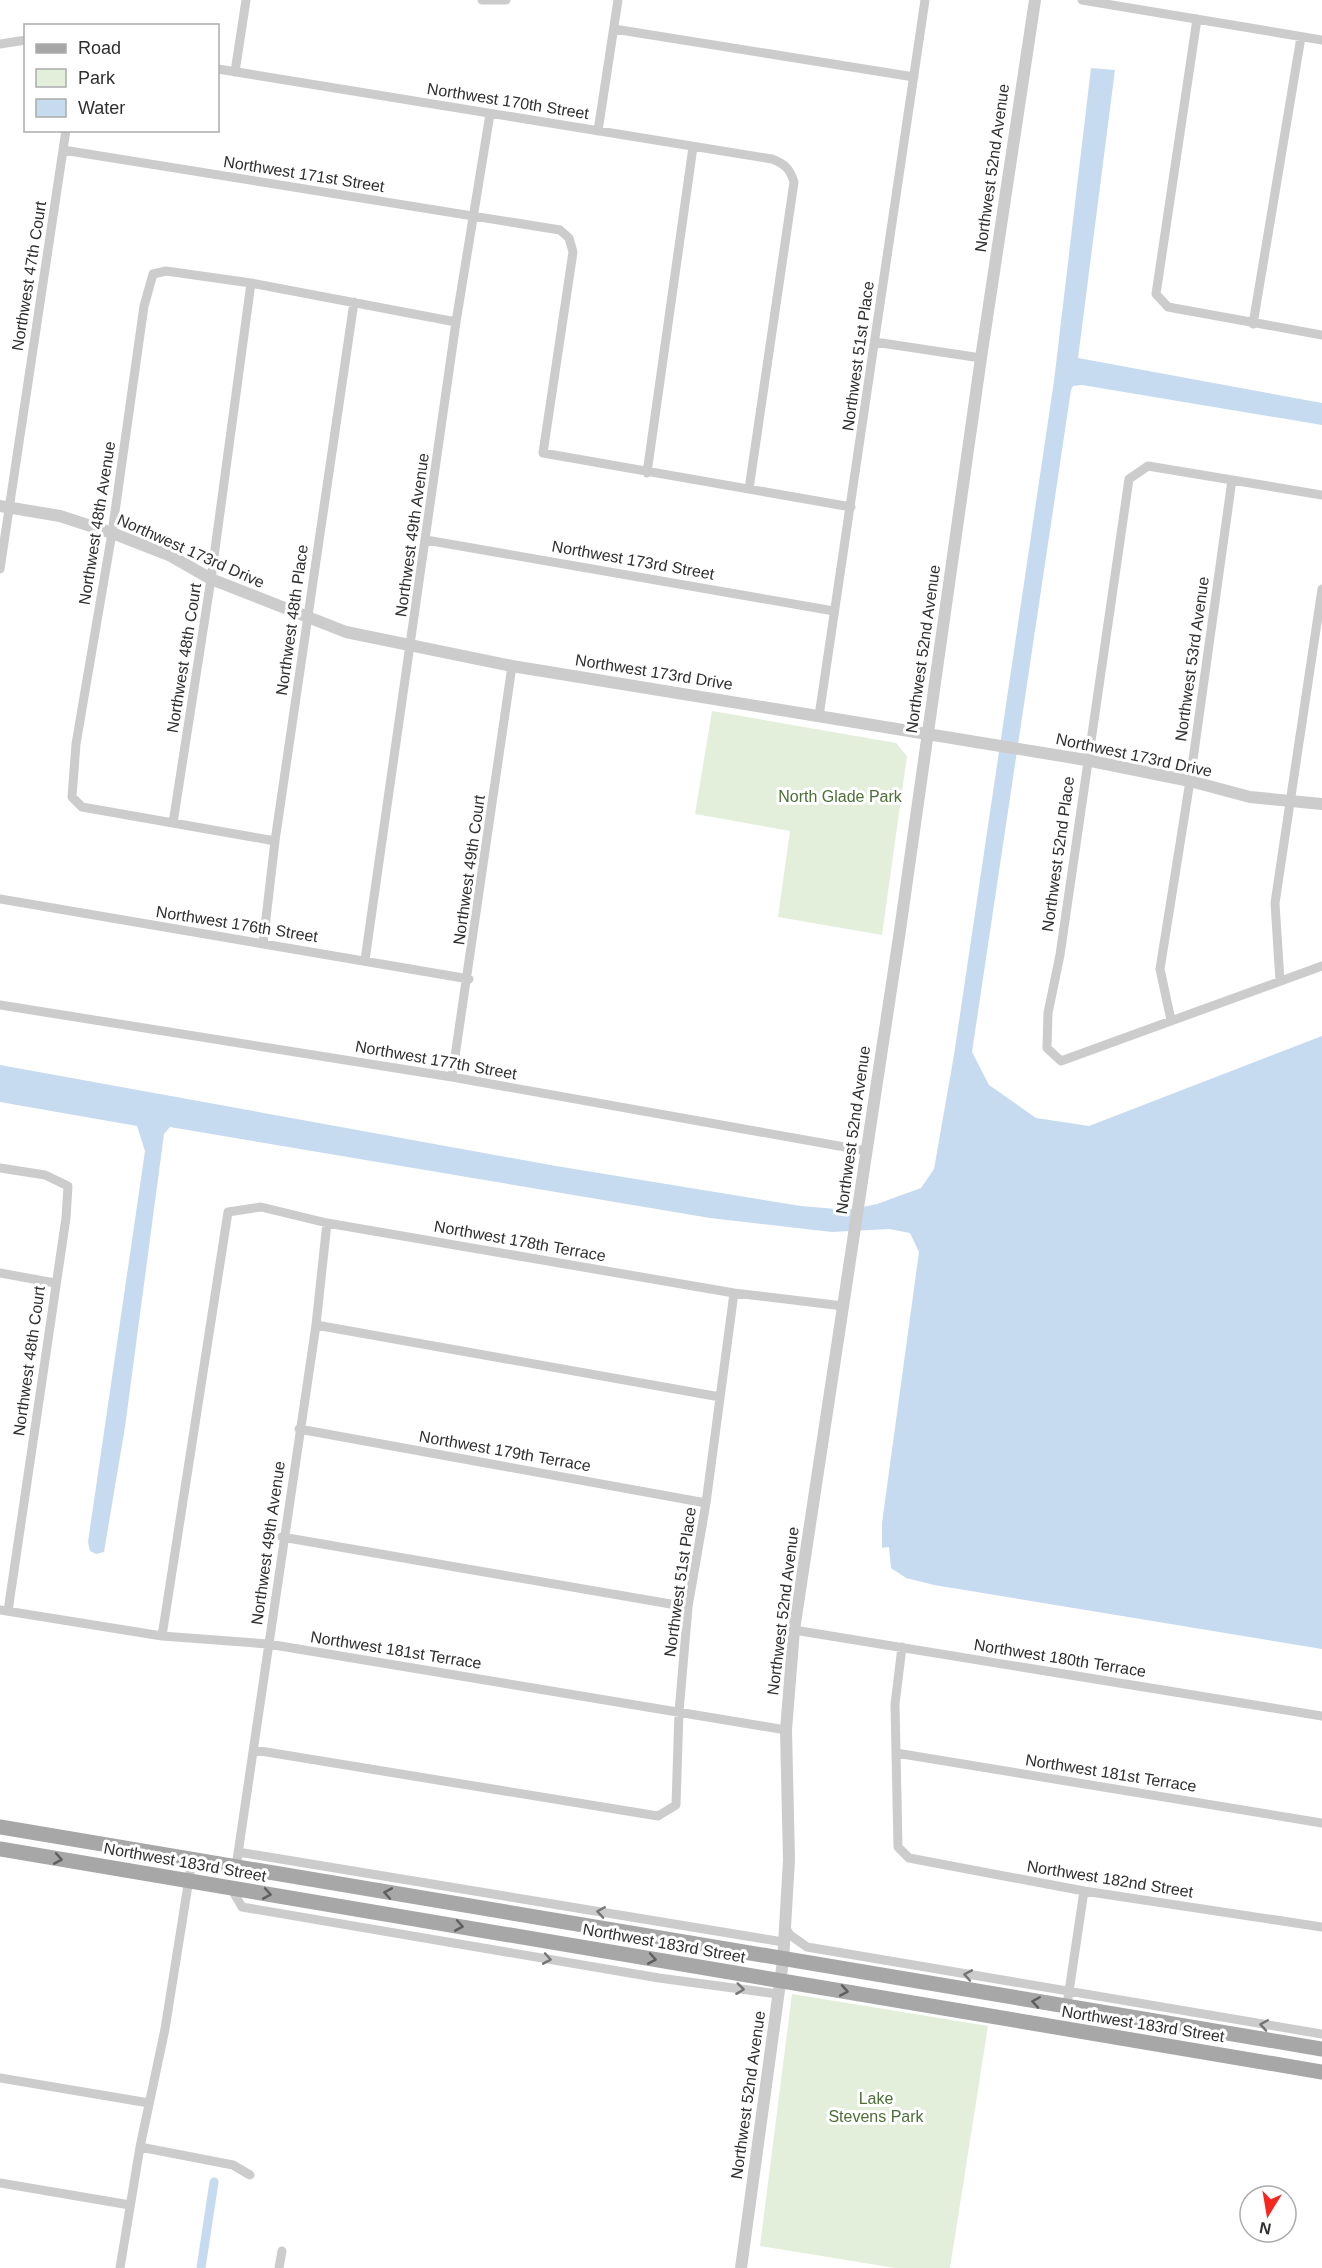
<svg xmlns="http://www.w3.org/2000/svg" width="1322" height="2268" viewBox="0 0 1322 2268" font-family="Helvetica,sans-serif">
<style>
.green{fill:#e3eedb}
.water{fill:#c6dbef}
.lines{fill:none;stroke-linecap:round;stroke-linejoin:round}
.canal{stroke:#c6dbef;stroke-width:9}
.minor{stroke:#ccc;stroke-width:9}
.tertiary{stroke:#ccc;stroke-width:12}
.primary{stroke:#a7a7a7;stroke-width:15}
.oneway{stroke:#5f5f5f}
.oneway2{stroke:#767676}
.labels{text-anchor:middle;dominant-baseline:central;stroke-width:6;stroke-linejoin:round;paint-order:stroke}
.street-label{font-size:16px;fill:#2f2f2f;stroke:#fff}
.park-label{font-size:16px;fill:#4c6f37;stroke:#fff}
</style>
<rect width="100%" height="100%" fill="#fff"/>
<path class="green" d="M712,711L896,743L907,756L882,935L778,917L790,831L695,814Z
M792,1994L988,2026L950,2268H895L760,2246Z"/>
<path class="water" d="M1091,68L1115,70L1078,358L1322,403V425L1082,385L1073,386L1071,390L972,1052L989,1085L1036,1118L1089,1126L1322,1036V1649L934,1585L906,1578L891,1568L889,1547L882,1548V1523L919,1252L910,1233L889,1229L832,1232L710,1218L170,1127L164,1134L125,1427L104,1552L96,1554L90,1551L88,1542L145,1151L137,1126L0,1102V1065L556,1166L801,1206L848,1210L877,1204L921,1188L934,1169L954,1055L1054,381Z"/>
<g class="lines">
<path class="canal" d="M201,2268L214,2182"/>
<path class="minor" d="M482,0H506
M1082,0L1322,40
M1197,19L1156,294L1168,307L1322,335
M614,29L914,77
M0,44L26,40
M218,69L772,159C785,164 790,169 794,182L749,489
M235,72L246,0
M598,131L618,0
M63,150L560,230L569,238L573,252L543,453L851,507
M1253,324L1301,37
M875,342L981,358
M647,473L693,147
M1322,495L1148,466L1129,479L1060,955L1048,1013L1047,1048L1061,1061L1322,966
M426,540L834,611
M0,569L66,130
M819,716L925,0
M173,823L211,579L251,283
M275,841L82,807L72,797L76,744L112,533L144,306L153,274L166,271L251,283L456,322
M0,899L469,979
M263,944L275,841L354,302
M365,960L456,322L490,114
M1280,981L1275,903L1322,589
M0,1005L452,1077L867,1151
M1171,1020L1160,969L1190,781L1232,480
M452,1077L512,666
M0,1168L45,1175L68,1186L66,1218L8,1611
M0,1273L55,1283
M316,1325L720,1397
M299,1429L706,1503
M282,1537L688,1607
M0,1610L162,1636L268,1644L786,1730
M794,1630L1322,1716
M162,1636L228,1212L261,1207L327,1223L734,1293L843,1306
M902,1647L895,1704L898,1847L909,1858L1084,1891L1322,1927
M254,1750L658,1816L676,1805L679,1712L688,1607L706,1503L734,1293
M896,1753L1322,1823
M238,1852L783,1942
M236,1867L316,1325L327,1223
M231,1888L242,1907L659,1978L778,1994
M785,1927L790,1935L807,1947L1322,2034
M1068,1998L1084,1891
M0,2078L149,2103
M140,2147L233,2165L250,2175
M0,2183L130,2205
M120,2268L140,2147L165,2029L192,1860
M279,2268L282,2251"/>
<path class="tertiary" d="M0,506L60,516L112,533L171,556L211,579L346,632L512,666L1086,760L1190,781L1250,797L1322,804
M741,2268L783,1961L789,1860L786,1730L794,1630L899,937L981,358L1035,0"/>
<path class="primary" d="M0,1827L1322,2049
M0,1849L1322,2072"/>
</g>
<defs><path id="oneway-chevron" d="M-2-3.5L2.5 0L-2 3.5" fill="none" stroke-width="1.6" stroke-linecap="round" stroke-linejoin="round" transform="scale(1.5)"/></defs>
<g class="oneway">
<use href="#oneway-chevron" transform="translate(58 1859) rotate(10)"/>
<use href="#oneway-chevron" transform="translate(388 1893) rotate(-170)"/>
<use href="#oneway-chevron" transform="translate(267 1894) rotate(10)"/>
<use href="#oneway-chevron" transform="translate(459 1926) rotate(10)"/>
<use href="#oneway-chevron" transform="translate(652 1959) rotate(10)"/>
<use href="#oneway-chevron" transform="translate(844 1991) rotate(10)"/>
<use href="#oneway-chevron" transform="translate(1036 2002) rotate(-171)"/>
</g>
<g class="oneway2">
<use href="#oneway-chevron" transform="translate(601 1912) rotate(-171)"/>
<use href="#oneway-chevron" transform="translate(547 1959) rotate(10)"/>
<use href="#oneway-chevron" transform="translate(968 1975) rotate(-170)"/>
<use href="#oneway-chevron" transform="translate(740 1989) rotate(7)"/>
<use href="#oneway-chevron" transform="translate(1264 2025) rotate(-171)"/>
</g>
<g class="labels">
<g class="street-label">
<text transform="translate(508 101) rotate(9)">Northwest 170th Street</text>
<text transform="translate(992 168) rotate(-82)">Northwest 52nd Avenue</text>
<text transform="translate(304 174) rotate(9)">Northwest 171st Street</text>
<text transform="translate(29 276) rotate(-81)">Northwest 47th Court</text>
<text transform="translate(858 356) rotate(-82)">Northwest 51st Place</text>
<text transform="translate(97 523) rotate(-81)">Northwest 48th Avenue</text>
<text transform="translate(412 535) rotate(-82)">Northwest 49th Avenue</text>
<text transform="translate(191 551) rotate(24)">Northwest 173rd Drive</text>
<text transform="translate(633 560) rotate(10)">Northwest 173rd Street</text>
<text transform="translate(292 620) rotate(-82)">Northwest 48th Place</text>
<text transform="translate(923 649) rotate(-82)">Northwest 52nd Avenue</text>
<text transform="translate(184 658) rotate(-81)">Northwest 48th Court</text>
<text transform="translate(1192 659) rotate(-82)">Northwest 53rd Avenue</text>
<text transform="translate(654 672) rotate(9)">Northwest 173rd Drive</text>
<text transform="translate(1134 755) rotate(12)">Northwest 173rd Drive</text>
<text transform="translate(1058 854) rotate(-82)">Northwest 52nd Place</text>
<text transform="translate(469 870) rotate(-82)">Northwest 49th Court</text>
<text transform="translate(237 924) rotate(9)">Northwest 176th Street</text>
<text transform="translate(436 1060) rotate(10)">Northwest 177th Street</text>
<text transform="translate(853 1130) rotate(-82)">Northwest 52nd Avenue</text>
<text transform="translate(520 1241) rotate(10)">Northwest 178th Terrace</text>
<text transform="translate(29 1361) rotate(-82)">Northwest 48th Court</text>
<text transform="translate(505 1451) rotate(10)">Northwest 179th Terrace</text>
<text transform="translate(268 1543) rotate(-82)">Northwest 49th Avenue</text>
<text transform="translate(680 1582) rotate(-82)">Northwest 51st Place</text>
<text transform="translate(783 1611) rotate(-83)">Northwest 52nd Avenue</text>
<text transform="translate(396 1650) rotate(9)">Northwest 181st Terrace</text>
<text transform="translate(1060 1658) rotate(9)">Northwest 180th Terrace</text>
<text transform="translate(1111 1773) rotate(9)">Northwest 181st Terrace</text>
<text transform="translate(185 1862) rotate(10)">Northwest 183rd Street</text>
<text transform="translate(1110 1879) rotate(9)">Northwest 182nd Street</text>
<text transform="translate(664 1943) rotate(10)">Northwest 183rd Street</text>
<text transform="translate(1143 2024) rotate(9)">Northwest 183rd Street</text>
<text transform="translate(748 2095) rotate(-82)">Northwest 52nd Avenue</text>
</g>
<g class="park-label">
<text x="840" y="796">North Glade Park</text>
<text x="876" y="2098">Lake<tspan x="876" dy="18">Stevens Park</tspan></text>
</g>
</g>
<rect x="24" y="24" width="195" height="108" fill="#ffffff" stroke="#acacac" stroke-width="1.5"/>
<rect x="36" y="44" width="30" height="9" fill="#a7a7a7" stroke="#acacac" stroke-width="1.5"/>
<text x="78" y="54" font-size="18" fill="#2f2f2f">Road</text>
<rect x="36" y="69" width="30" height="18" fill="#e3eedb" stroke="#acacac" stroke-width="1.5"/>
<text x="78" y="84" font-size="18" fill="#2f2f2f">Park</text>
<rect x="36" y="99" width="30" height="18" fill="#c6dbef" stroke="#acacac" stroke-width="1.5"/>
<text x="78" y="114" font-size="18" fill="#2f2f2f">Water</text>
<g transform="translate(1268 2214) rotate(191)"><circle r="28" fill="#ffffff" stroke="#acacac" stroke-width="1.5"/>
<path d="M0-4.5L10 22L0 15L-10 22Z" fill="#f72720"/>
<text y="-9" font-size="16" font-weight="bold" text-anchor="middle" fill="#2f2f2f">N</text>
</g>
</svg>
